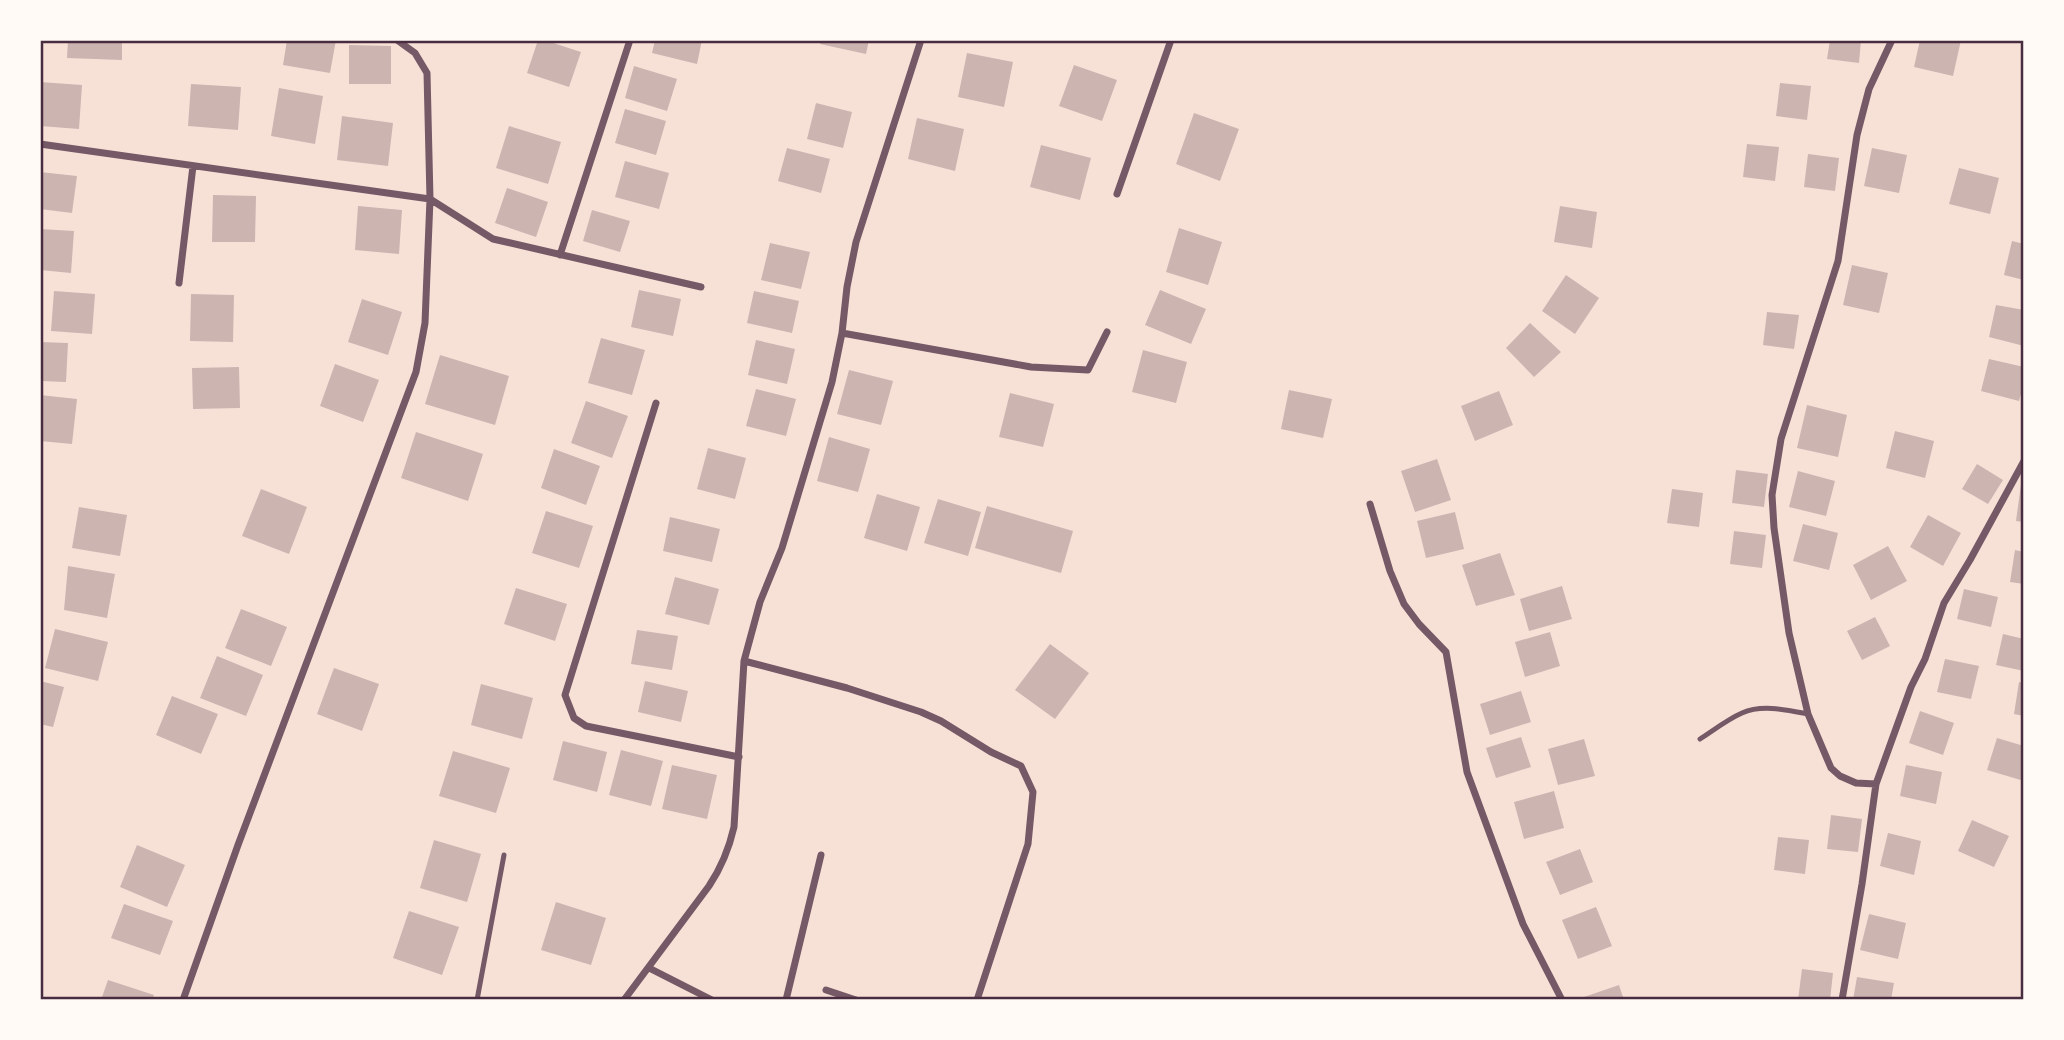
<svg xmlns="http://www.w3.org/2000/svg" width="2064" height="1040" viewBox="0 0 2064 1040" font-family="'DM Sans',sans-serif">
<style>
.building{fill:#ccb4b1}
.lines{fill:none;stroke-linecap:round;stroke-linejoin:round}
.service{stroke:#755966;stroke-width:5}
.minor{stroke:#755966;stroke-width:7}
.neatline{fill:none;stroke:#4a2c40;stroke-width:2.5}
</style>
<rect width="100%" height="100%" fill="#f7e1d7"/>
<path class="building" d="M68,40H122V60L67,58Z
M287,40H336L330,73L283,65Z
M538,40H544L581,52L569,87L527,73Z
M655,40H702L697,64L652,53Z
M821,40H869L866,54L820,44Z
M1830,40H1861L1859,63L1827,59Z
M1920,40H1961L1953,76L1914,67Z
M349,45L391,46V84H349Z
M967,53L1013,62L1004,107L958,97Z
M1074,65L1117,80L1102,121L1059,106Z
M634,66L677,79L667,111L625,98Z
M40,82L82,85L79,129L40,126Z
M1780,83L1811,86L1807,120L1776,116Z
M191,84L241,87L238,130L188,126Z
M279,88L323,96L315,144L271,136Z
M816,103L852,112L843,148L807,139Z
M625,109L666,121L656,155L615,143Z
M1194,113L1239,129L1220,181L1176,164Z
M342,116L393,123L388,166L337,160Z
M917,118L964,129L955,171L908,159Z
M509,126L561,142L548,184L496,168Z
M1747,144L1779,147L1775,181L1743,177Z
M1041,145L1091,158L1080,200L1030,187Z
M787,148L830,159L821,193L778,181Z
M1872,148L1907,155L1899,193L1864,186Z
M1808,154L1839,158L1835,191L1804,187Z
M625,161L669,173L659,209L615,197Z
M1959,168L1999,178L1990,214L1949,204Z
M40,172L77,176L72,213L40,209Z
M507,188L548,202L536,237L495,223Z
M213,195L256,196L255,242H212Z
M358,206L402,210L399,254L355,250Z
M1560,206L1597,212L1592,248L1554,242Z
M592,210L630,221L620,252L583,241Z
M1179,228L1222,242L1208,285L1166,272Z
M40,229L74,231L71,273L40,270Z
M2012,241L2024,244V280L2004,275Z
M770,243L810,252L801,289L761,280Z
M1852,265L1888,273L1879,313L1843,305Z
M1566,275L1599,298L1575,334L1542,311Z
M639,290L681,299L673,336L631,327Z
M1160,290L1206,309L1191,344L1145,325Z
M54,291L95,294L92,334L51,331Z
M754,291L799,301L792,333L747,323Z
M191,294L234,295L233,342L190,341Z
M362,299L402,312L388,355L348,342Z
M1996,305L2024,310V346L1989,337Z
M1767,312L1799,315L1794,349L1763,345Z
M1530,323L1561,352L1534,377L1506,348Z
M601,338L645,350L632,395L588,383Z
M756,340L795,349L787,384L748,375Z
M40,342L68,343L66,382L40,381Z
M1143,350L1187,362L1176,403L1132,392Z
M440,355L509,376L495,425L425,404Z
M1989,359L2024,367V383L2019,401L1981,391Z
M335,364L379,380L363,422L320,406Z
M239,367L240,408L193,409L192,368Z
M849,370L893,381L881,425L837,414Z
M756,389L796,399L786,436L746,426Z
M1289,390L1332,399L1323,438L1281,429Z
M1499,391L1513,425L1475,441L1461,406Z
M1010,393L1054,404L1043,447L999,437Z
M40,395L77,399L72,444L40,441Z
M586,401L628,416L612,458L571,443Z
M1807,405L1847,415L1838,457L1797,448Z
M1895,431L1934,441L1925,478L1886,468Z
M416,432L483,454L468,501L401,478Z
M829,437L870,449L858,492L817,481Z
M708,448L746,458L735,499L697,489Z
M554,449L600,466L586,505L541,488Z
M1437,459L1451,500L1415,512L1401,471Z
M1977,464L2003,480L1988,504L1962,489Z
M1736,470L1768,474L1764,507L1732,503Z
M1798,471L1835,481L1826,516L1789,507Z
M2022,477H2024V522L2016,521Z
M261,489L307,507L289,554L242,536Z
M1672,489L1703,493L1699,527L1667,523Z
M877,494L920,507L907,551L864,538Z
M938,499L981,512L968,556L924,543Z
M987,506L1073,531L1061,573L975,548Z
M79,507L127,515L120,556L72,548Z
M546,511L593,526L579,568L532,553Z
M1455,512L1464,549L1426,558L1417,521Z
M1928,515L1961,533L1943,566L1910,547Z
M670,517L720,529L712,562L663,551Z
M1803,524L1838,533L1829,570L1793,561Z
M1734,531L1766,535L1762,568L1730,564Z
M1888,546L1907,581L1871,600L1853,565Z
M2015,550L2024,552V584L2010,582Z
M1500,553L1515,595L1476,606L1462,565Z
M68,566L115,574L107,618L64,610Z
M675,577L719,589L709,625L665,614Z
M1562,586L1572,619L1529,631L1520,599Z
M516,588L567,604L555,641L504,624Z
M1964,589L1998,597L1991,627L1957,619Z
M241,609L287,627L271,666L225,648Z
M1875,617L1890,646L1862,660L1847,631Z
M55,629L108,642L98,681L45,668Z
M637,630L678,636L672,670L631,664Z
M1550,632L1560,666L1525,677L1515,642Z
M2003,634L2024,639V671L1996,665Z
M1050,644L1089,673L1055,719L1015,690Z
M217,656L263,675L246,716L200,698Z
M1945,659L1979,666L1971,699L1937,692Z
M334,668L379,684L362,731L317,714Z
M40,681L64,687L53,727L40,724Z
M645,681L688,691L681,722L638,712Z
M2019,682L2024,683V716L2014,714Z
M481,684L533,698L522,739L471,725Z
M1521,691L1531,722L1490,735L1480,704Z
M172,696L218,714L201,754L156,735Z
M1920,711L1954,723L1943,755L1909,743Z
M1521,737L1531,767L1496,778L1486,748Z
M1997,738L2024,746V781L1987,770Z
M1584,739L1595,776L1558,785L1548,749Z
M563,741L607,752L597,792L553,780Z
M621,750L663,761L651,806L609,795Z
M453,751L510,768L496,813L439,796Z
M672,765L717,775L707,819L662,809Z
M1906,765L1942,772L1936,804L1900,796Z
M1554,791L1564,828L1524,839L1514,802Z
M1831,815L1862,819L1858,852L1827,849Z
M1972,820L2009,836L1994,867L1958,851Z
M1888,833L1921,841L1914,875L1880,866Z
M1778,837L1809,840L1805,874L1774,870Z
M434,840L481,854L467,902L420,888Z
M137,845L185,865L167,907L120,887Z
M1580,849L1593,882L1560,895L1546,862Z
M556,902L606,918L591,965L541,950Z
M124,904L173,921L160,955L111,938Z
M1596,907L1612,946L1578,959L1562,920Z
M409,911L459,927L442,975L393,958Z
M1869,914L1906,923L1898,959L1860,950Z
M1802,969L1833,973L1830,1000H1798Z
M1857,977L1894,983L1891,1000H1853Z
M108,980L154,995L152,1000H101Z
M1619,985L1624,1000H1585L1584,997Z"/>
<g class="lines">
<path class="service" d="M1700,739C1714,730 1728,719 1742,713C1762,704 1787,710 1808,714
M477,1000L504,855"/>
<path class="minor" d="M40,144L430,199L427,73L415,53L397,40
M1117,194L1171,40
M560,255L630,40
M179,283L193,166
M842,333L1031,367L1088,370L1107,332
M656,403L565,695L574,718L586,726L739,757
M1370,504L1390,571L1404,604L1419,624L1446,652L1467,772L1523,924L1562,1000
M744,661L847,688L921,712L941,721L991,752L1021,766L1033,792L1028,844L977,1000
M1876,784L1856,783L1840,776L1831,768L1808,714L1789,633L1774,528L1772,495L1781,439L1838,261L1857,135L1869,89L1892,40
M649,968L712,1000
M826,990L856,1000
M183,1000L238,845L416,372L425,323L430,199L493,239L701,287
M624,1000L709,886C721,868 729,849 734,827L744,661L760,602L782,548L832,382L842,333L847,287L856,242L921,40
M786,1000L821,855
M1842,1000L1862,884L1876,784L1911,687L1925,659L1944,603L1970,560L2024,461"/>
</g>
<rect width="2064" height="1040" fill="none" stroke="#fffaf5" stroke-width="84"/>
<rect x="42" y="42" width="1980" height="956" class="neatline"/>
</svg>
